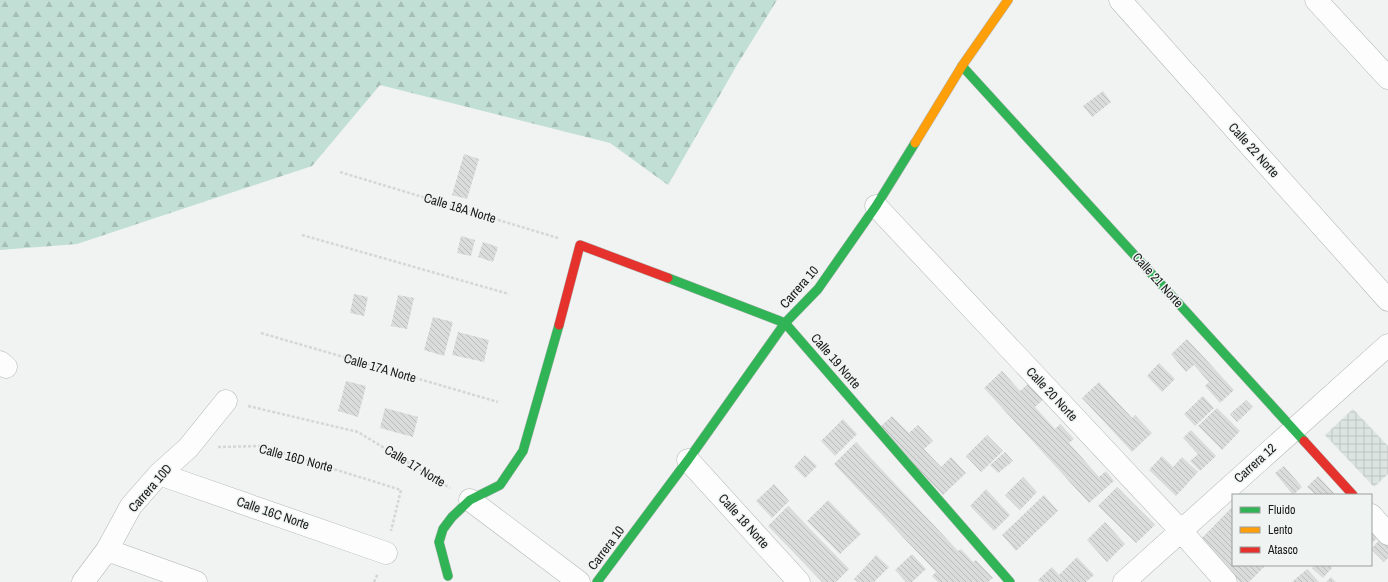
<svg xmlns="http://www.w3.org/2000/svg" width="1388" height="582" viewBox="0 0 1388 582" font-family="'Archivo Narrow',sans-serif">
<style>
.industrial{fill:url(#industrial-grid)}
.forest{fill:url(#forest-firs)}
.building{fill:url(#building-back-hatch)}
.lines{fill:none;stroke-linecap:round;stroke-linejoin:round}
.street-casing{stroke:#b1b4b3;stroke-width:23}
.fast-casing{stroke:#b1b4b3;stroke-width:10}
.slow-casing{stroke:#b1b4b3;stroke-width:10}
.jam-casing{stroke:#b1b4b3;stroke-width:10}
.path{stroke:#d5d6d6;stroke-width:2.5;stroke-dasharray:3 2;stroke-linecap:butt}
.street{stroke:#fdfdfd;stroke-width:22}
.fast{stroke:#30b455;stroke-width:9}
.slow{stroke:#ff9f0a;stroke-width:9}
.jam{stroke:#e5322d;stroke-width:9}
.labels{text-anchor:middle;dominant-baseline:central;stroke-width:3;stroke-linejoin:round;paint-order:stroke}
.street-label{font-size:13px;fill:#181a19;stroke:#eff4f3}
</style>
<defs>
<pattern id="industrial-grid" width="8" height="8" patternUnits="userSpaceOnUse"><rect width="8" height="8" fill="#dce4e1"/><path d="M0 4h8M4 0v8" fill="none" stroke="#bcc3c0"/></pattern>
<pattern id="forest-firs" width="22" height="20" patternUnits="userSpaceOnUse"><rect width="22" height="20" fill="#c1dfd5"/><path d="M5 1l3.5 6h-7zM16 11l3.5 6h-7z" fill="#a5bfb6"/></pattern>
<pattern id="building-back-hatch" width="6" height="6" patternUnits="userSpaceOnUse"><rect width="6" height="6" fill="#dadcdb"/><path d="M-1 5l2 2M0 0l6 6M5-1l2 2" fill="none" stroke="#babcbb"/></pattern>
</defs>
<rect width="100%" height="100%" fill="#f0f3f2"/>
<path class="industrial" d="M1353,409L1388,446V474L1374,487L1325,435Z"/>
<path class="forest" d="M0,0H777L737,65L668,185L610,143L380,85L312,166L77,244L0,250Z"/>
<path class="building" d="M1103,91L1111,102L1092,117L1083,106Z
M464,154L479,159L467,199L452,195Z
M461,236L475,240L471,256L457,253Z
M483,242L498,247L493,262L478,257Z
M354,294L368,297L364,316L350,313Z
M398,295L414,298L407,329L391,326Z
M433,317L453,322L444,356L424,350Z
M458,332L489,340L484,362L452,355Z
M1187,339L1234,390L1220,403L1205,386L1209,382L1194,365L1186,372L1171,354Z
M1159,363L1175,379L1162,392L1147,376Z
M1002,371L1020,391L1029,383L1044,399L1035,407L1055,429L1060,424L1074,439L1069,443L1099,477L1106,471L1114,481L1089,503L984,388Z
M346,381L366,386L358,417L338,411Z
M1099,382L1132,418L1135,415L1152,433L1132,452L1082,398Z
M1203,396L1214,408L1195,426L1184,414Z
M1246,400L1253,407L1237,422L1230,414Z
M385,408L418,417L413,437L380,428Z
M1217,408L1240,431L1222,450L1198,426Z
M892,416L909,433L918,425L933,441L924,449L941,467L951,457L966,473L943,495L879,428Z
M843,419L857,434L835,456L821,441Z
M1191,430L1216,456L1200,471L1190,461L1198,454L1183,438Z
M987,435L1003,451L981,472L966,456Z
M856,442L958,551L961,549L973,562L976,560L993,578L988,582H938L932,576L936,572L834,464Z
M1005,452L1013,461L998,473L990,465Z
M805,455L817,466L805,478L794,467Z
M1162,456L1173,467L1182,457L1198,472L1176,496L1149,470Z
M1284,466L1302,487L1293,495L1275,473Z
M1318,476L1334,493L1332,495H1316L1307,487Z
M1023,477L1037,492L1020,510L1005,495Z
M774,484L789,501L772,518L756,501Z
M1117,487L1155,525L1136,543L1098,506Z
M986,489L1010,515L994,531L970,506Z
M1044,495L1058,511L1016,551L1002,535Z
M828,500L861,534L840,554L807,521Z
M788,506L849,569L836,582H822L768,526Z
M1233,506V565H1266L1249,582H1240L1199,541Z
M1105,522L1125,544L1107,562L1087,540Z
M1371,528L1379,536L1371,544Z
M1382,537L1388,544V558L1384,562L1371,549Z
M912,554L926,569L912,582H906L895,570Z
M876,555L889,567L874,582H858L854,579Z
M1077,557L1094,575L1086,582H1040L1038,580L1052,567L1059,575Z
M1315,565H1330L1332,568L1323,578L1312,568Z
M1307,569L1319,582H1292Z
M1331,577L1336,582H1326Z"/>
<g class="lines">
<g class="street-casing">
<path id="street" d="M1120,0L1388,300
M1316,0L1388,78
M876,206L1181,531L1226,582
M0,362L6,367
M688,460L799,582
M159,474L386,553
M470,500L579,582
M1371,515L1388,534
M107,550L196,582
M83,582L107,550L131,506L159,474L188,448L226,401
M1124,582L1388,345"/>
</g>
<g class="fast-casing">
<path id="fast" d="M962,66L1304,441
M668,278L785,323L1010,582
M448,576L439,542L443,529L452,517L470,500L500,485L523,451L559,325
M597,582L688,460L785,323L818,289L876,206L915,143"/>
</g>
<g class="slow-casing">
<path id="slow" d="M915,143L962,66L1008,0"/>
</g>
<g class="jam-casing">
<path id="jam" d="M559,325L580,245L668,278
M1304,441L1353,495"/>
</g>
<path class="path" d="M340,172L558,238
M302,235L509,294
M261,333L498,402
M248,406L358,432L450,488
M218,447L260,446L401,490L391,531
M374,582L378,573"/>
<use href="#street" class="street"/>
<use href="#fast" class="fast"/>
<use href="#slow" class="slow"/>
<use href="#jam" class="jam"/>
</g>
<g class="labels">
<g class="street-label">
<text transform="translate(1254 150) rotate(48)">Calle 22 Norte</text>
<text transform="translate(460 208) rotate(17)">Calle 18A Norte</text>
<text transform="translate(1158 280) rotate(48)">Calle 21 Norte</text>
<text transform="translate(799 287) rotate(-49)">Carrera 10</text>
<text transform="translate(836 361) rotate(49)">Calle 19 Norte</text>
<text transform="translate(380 368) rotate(16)">Calle 17A Norte</text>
<text transform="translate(1052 394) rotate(47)">Calle 20 Norte</text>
<text transform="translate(296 458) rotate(15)">Calle 16D Norte</text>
<text transform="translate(1255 463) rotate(-42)">Carrera 12</text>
<text transform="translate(415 466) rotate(31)">Calle 17 Norte</text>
<text transform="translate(150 488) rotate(-49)">Carrera 10D</text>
<text transform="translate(273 513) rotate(19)">Calle 16C Norte</text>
<text transform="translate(744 521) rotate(48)">Calle 18 Norte</text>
<text transform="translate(606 548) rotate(-53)">Carrera 10</text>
</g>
</g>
<rect x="1232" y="494" width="140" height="72" fill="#eff4f3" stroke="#999d9c"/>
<rect x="1240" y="507" width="20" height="6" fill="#30b455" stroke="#999d9c"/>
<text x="1268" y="514" font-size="12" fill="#181a19">Fluido</text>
<rect x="1240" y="527" width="20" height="6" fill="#ff9f0a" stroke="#999d9c"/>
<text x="1268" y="534" font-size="12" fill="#181a19">Lento</text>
<rect x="1240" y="547" width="20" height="6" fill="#e5322d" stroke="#999d9c"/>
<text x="1268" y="554" font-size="12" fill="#181a19">Atasco</text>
</svg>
